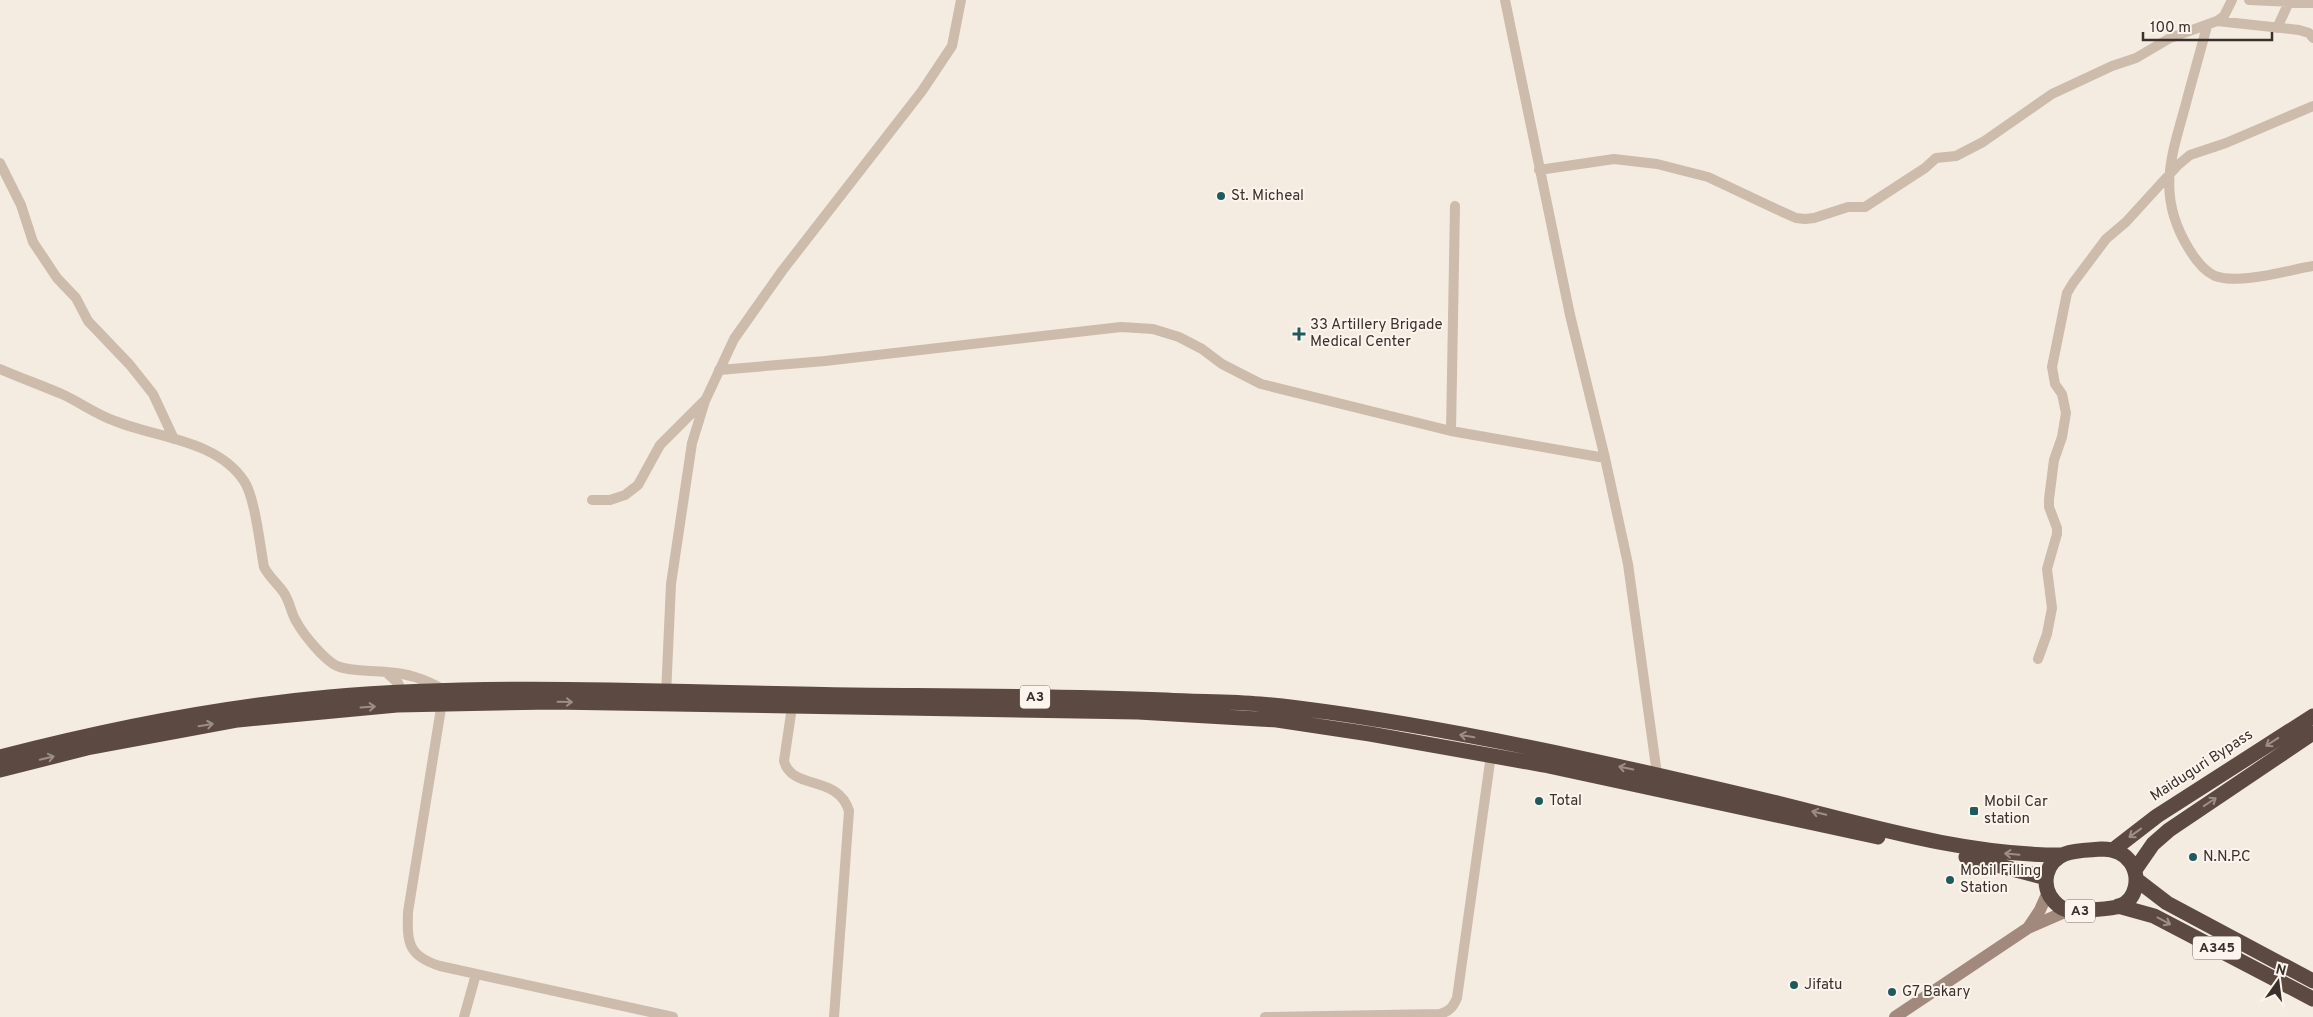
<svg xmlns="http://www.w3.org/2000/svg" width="2313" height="1017" viewBox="0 0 2313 1017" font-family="Overpass,sans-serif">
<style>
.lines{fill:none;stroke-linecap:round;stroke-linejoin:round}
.street{stroke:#cdbbac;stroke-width:10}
.secondary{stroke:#a18a7d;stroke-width:12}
.highway{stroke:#5c4a42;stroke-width:15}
.oneway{stroke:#9c8e87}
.poi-dot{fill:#1f5a5e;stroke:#fbf5ee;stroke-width:2}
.labels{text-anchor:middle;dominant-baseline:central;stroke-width:4;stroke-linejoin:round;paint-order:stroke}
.shield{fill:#fbf5ee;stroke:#756b66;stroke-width:1}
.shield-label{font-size:14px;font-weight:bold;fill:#3b302b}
.poi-label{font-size:15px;fill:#3b302b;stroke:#fbf5ee;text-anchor:start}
.street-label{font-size:15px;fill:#3b302b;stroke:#fbf5ee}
</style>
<rect width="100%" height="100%" fill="#f4ebe1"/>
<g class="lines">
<path class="street" d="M1505,0L1570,315L1605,458L1628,564L1657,774
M2249,0L2313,3
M2217,21L2299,30L2309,33L2313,38
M2207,26C2200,53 2192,80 2185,107C2170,160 2157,197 2189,249C2195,259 2204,271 2215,276C2240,285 2288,270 2313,266
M2277,28L2290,0
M0,163L21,205L33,242L57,278L76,298L88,321L130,365L153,394L174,439
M1539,170L1614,159L1657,164L1708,177L1776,209L1796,218L1805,219L1814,218L1848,207H1865L1925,168L1936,158L1956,156L1983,142L2052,94L2112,66L2136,58L2170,38L2217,21L2224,16L2232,0
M0,369C21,378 43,386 64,395C81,403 97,415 115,421C157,438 217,440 244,481C255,497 260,546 264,567C269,577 278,584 284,593C290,602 291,613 296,621C303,634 324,660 337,666C352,672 371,670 387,672C406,673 427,680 444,690L408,912C407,943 408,956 440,966L673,1017
M719,370L825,361L1121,327L1153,329L1179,337L1202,349L1222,364L1261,384L1451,431L1605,458
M1451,431L1455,206
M592,500H610L625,495L638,485L660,445L704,401
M2038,659L2047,634L2052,608L2047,569L2057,534V528L2049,507V499L2054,460L2062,437L2066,413L2062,394L2055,384L2052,367L2067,293L2073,283L2106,239L2126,222L2178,165L2190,155L2226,143L2313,106
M386,672L398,683L402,692
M666,695L671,584L692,443L705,401L734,339L782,271L922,91L952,46L961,0
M792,707L784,761C792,791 838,774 849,811L834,1017
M464,1017L476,974
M1265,1017L1440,1014C1450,1011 1453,1007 1457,998L1491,755"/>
<path class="secondary" d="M2028,928L2040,910L2048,892
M1895,1017L2028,928L2067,911"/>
<path class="highway" d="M0,757C108,729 218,707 329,697C503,682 678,693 852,695C956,696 1061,696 1166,700C1197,702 1228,701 1260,704C1308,708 1357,716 1405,724C1529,745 1651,773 1773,802C1867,825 1963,855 2060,855
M0,770L87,748L238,720L397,705L552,702L1138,712L1277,720L1370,734L1544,765L1878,837
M2102,849C2114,849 2124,852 2131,863C2140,877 2137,899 2120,906C2111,909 2100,909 2090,910C2083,910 2074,912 2067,910C2059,908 2054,902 2050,896C2046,889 2045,882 2047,874C2054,848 2081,851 2102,849Z
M2113,850L2157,816L2313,716
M1966,857L2046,878
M2135,870L2153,844L2169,830L2313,733
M2137,880L2167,903L2313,981
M2118,906L2154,916L2313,999"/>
</g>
<defs><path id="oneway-shaft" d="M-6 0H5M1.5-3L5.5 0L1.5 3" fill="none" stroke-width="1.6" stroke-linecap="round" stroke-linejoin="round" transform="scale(1.25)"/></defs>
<g class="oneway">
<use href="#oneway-shaft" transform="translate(565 702) rotate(1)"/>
<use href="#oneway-shaft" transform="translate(368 707) rotate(-4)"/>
<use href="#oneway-shaft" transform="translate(206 725) rotate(-9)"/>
<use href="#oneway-shaft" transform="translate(1467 736) rotate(-170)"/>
<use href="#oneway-shaft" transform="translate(2272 742) rotate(147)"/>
<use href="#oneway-shaft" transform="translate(47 758) rotate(-14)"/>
<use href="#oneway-shaft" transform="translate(1626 768) rotate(-168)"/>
<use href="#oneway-shaft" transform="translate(2210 802) rotate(-34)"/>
<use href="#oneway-shaft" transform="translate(1819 813) rotate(-166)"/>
<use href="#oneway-shaft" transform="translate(2135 833) rotate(144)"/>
<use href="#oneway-shaft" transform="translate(2012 854) rotate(-175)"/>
<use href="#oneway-shaft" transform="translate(2164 921) rotate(28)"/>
</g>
<g class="poi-dot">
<circle cx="1221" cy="196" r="5"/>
<path d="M1296.5 326.5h5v5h5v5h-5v5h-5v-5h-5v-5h5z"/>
<circle cx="1539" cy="801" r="5"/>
<rect x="1969" y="806" width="10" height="10" rx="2.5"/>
<circle cx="2193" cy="857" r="5"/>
<circle cx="1950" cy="880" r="5"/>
<circle cx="1794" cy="985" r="5"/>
<circle cx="1892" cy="992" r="5"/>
</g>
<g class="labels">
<g class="shield">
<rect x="1020" y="685.5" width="30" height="23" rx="4"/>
<rect x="2065" y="899.5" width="30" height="23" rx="4"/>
<rect x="2193" y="936.5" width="48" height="23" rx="4"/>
</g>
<g class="shield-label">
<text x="1035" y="697">A3</text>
<text x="2080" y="911">A3</text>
<text x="2217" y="948">A345</text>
</g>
<g class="poi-label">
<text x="1231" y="196">St. Micheal</text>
<text x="1310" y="325">33 Artillery Brigade<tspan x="1310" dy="17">Medical Center</tspan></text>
<text x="1549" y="801">Total</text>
<text x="1984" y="802">Mobil Car<tspan x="1984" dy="17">station</tspan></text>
<text x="2203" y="857">N.N.P.C</text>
<text x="1960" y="871">Mobil Filling<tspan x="1960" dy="17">Station</tspan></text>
<text x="1804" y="985">Jifatu</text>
<text x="1902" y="992">G7 Bakary</text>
</g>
<g class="street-label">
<text transform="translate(2202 766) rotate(-33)">Maiduguri Bypass</text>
</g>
</g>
<g transform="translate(2278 982) rotate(14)" stroke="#fbf5ee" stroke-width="4" paint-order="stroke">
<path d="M0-4L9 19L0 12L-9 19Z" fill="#3b302b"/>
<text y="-8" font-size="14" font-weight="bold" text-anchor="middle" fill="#3b302b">N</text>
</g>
<path d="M2143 32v8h129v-8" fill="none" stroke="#3b302b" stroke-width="2.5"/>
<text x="2150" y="32" font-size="15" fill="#3b302b" stroke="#fbf5ee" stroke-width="4" paint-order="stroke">100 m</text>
</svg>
